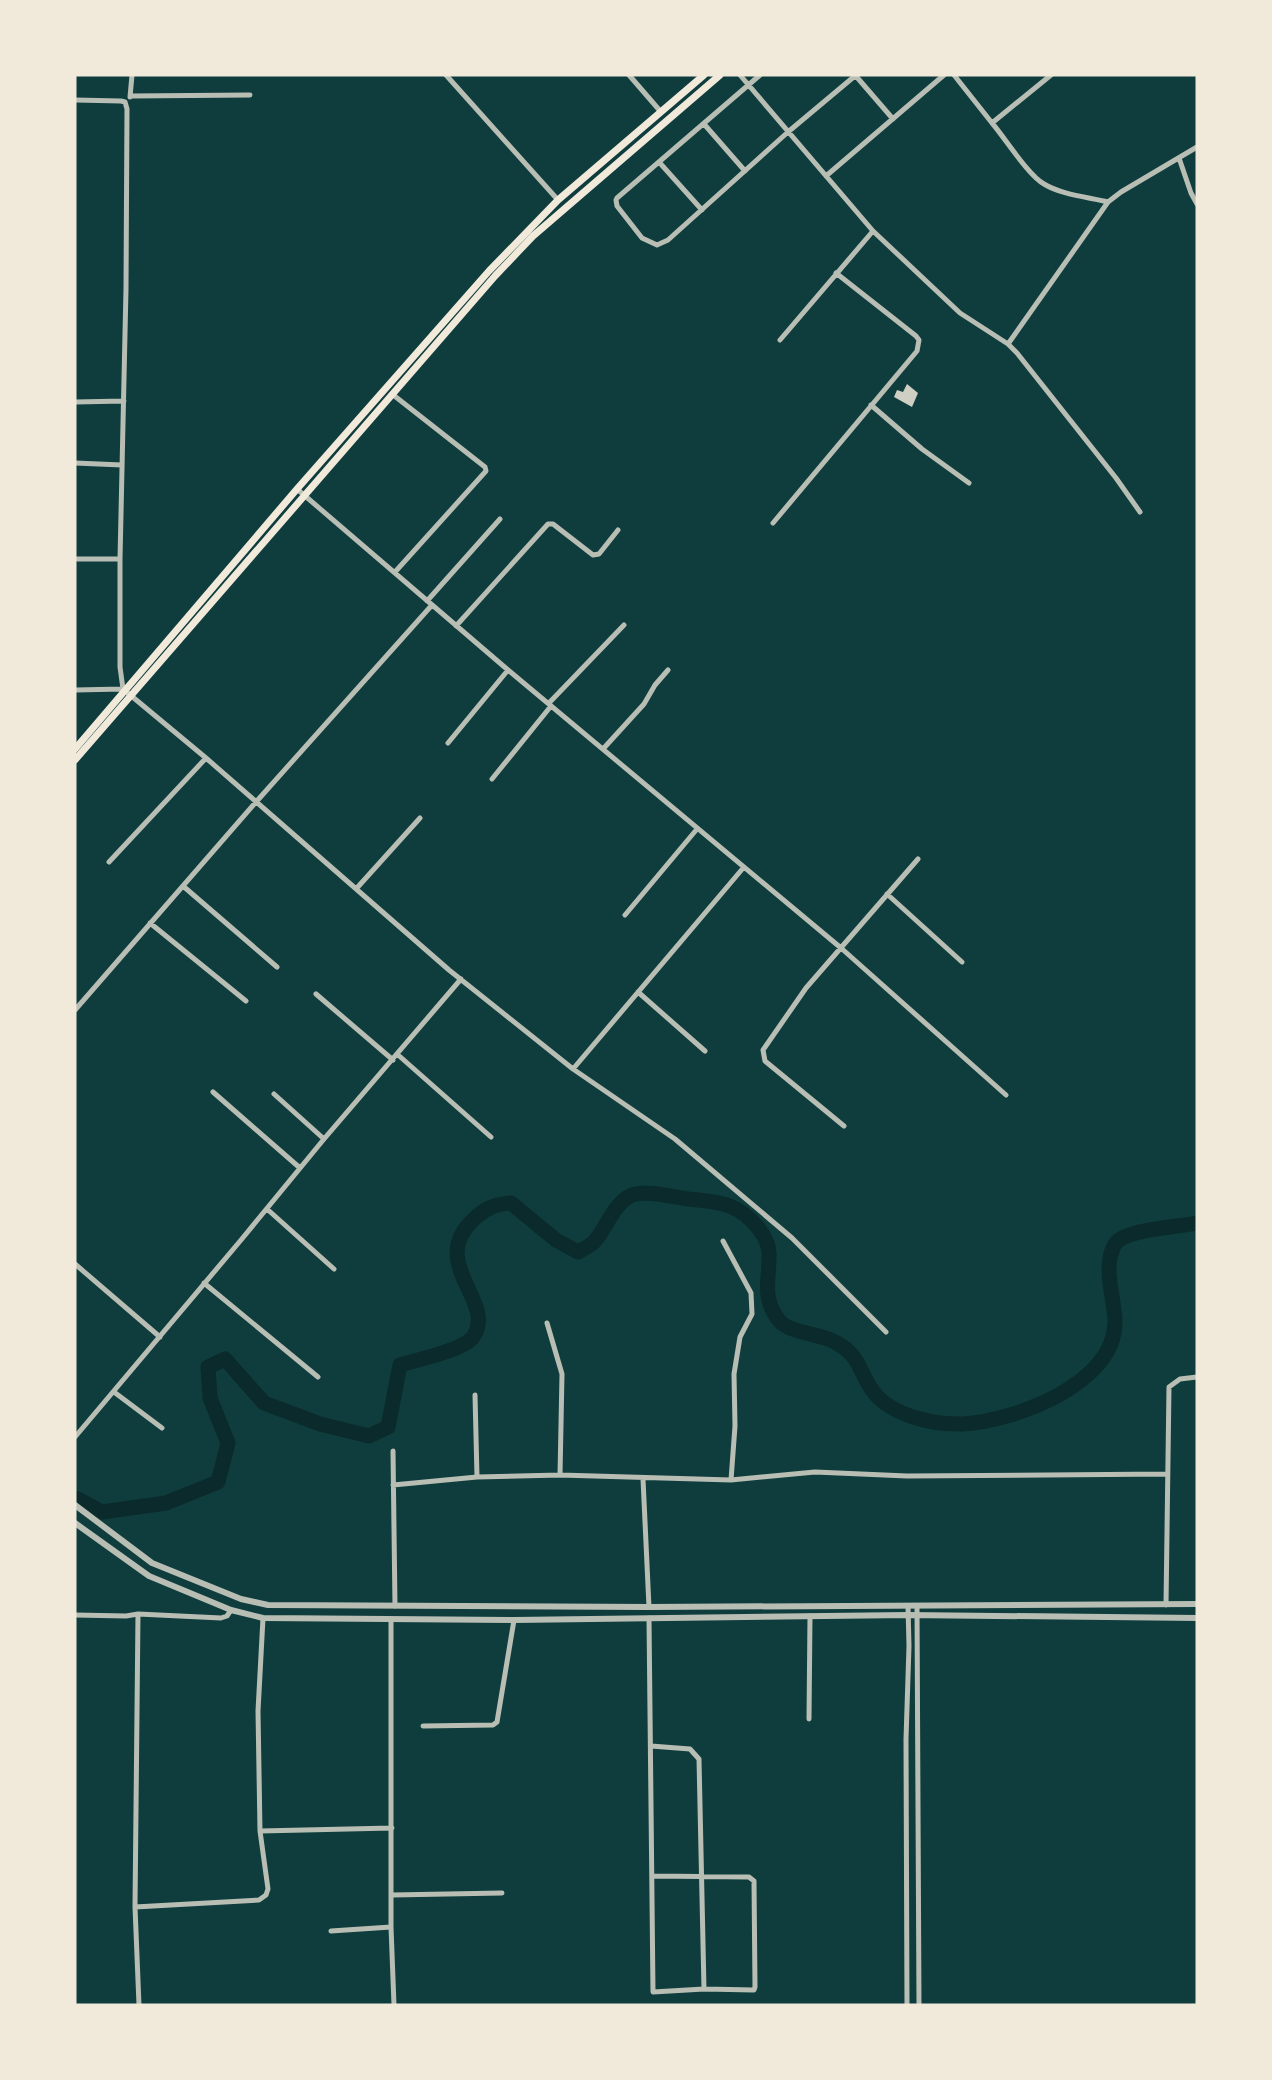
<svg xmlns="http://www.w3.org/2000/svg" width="1272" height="2080" viewBox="0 0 1272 2080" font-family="Overpass,sans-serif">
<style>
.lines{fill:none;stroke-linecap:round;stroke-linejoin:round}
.river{stroke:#0a2a2b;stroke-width:15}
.building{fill:#cfcfc3}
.minor{stroke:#b8beb3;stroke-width:5}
.tertiary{stroke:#b8beb3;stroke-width:6}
.secondary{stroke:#f1e9da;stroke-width:7}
</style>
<rect width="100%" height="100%" fill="#0f3d3e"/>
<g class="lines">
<path class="river" d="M75,1502L78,1499L102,1512L166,1503L218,1482L228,1443L210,1398L208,1367L225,1359L264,1403L320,1424L369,1436L388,1427L400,1365C417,1360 464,1350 473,1337C498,1302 426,1263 474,1219C486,1208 495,1204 511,1203L556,1240L578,1252C583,1249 590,1246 594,1242C606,1229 613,1205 630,1196C641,1189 675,1197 688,1199C719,1202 739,1203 759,1229C766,1238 770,1247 769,1258C769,1282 762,1297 778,1319C787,1333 819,1333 835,1342C858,1354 858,1367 870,1387C887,1415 932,1425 963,1424C1014,1421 1117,1384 1115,1320C1114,1296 1102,1267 1115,1244C1124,1229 1179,1227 1197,1223"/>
</g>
<path class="building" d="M907,384L918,393L912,407L894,397L897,390L903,392Z"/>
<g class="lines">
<path class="minor" d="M446,75L558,200
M629,75L661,112
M740,75L873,231L960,313L1008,344L1017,353L1116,478L1140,512
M760,75L617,198L616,200L617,206L642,238L657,245L668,240L788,132L856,75
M855,75L893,119
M954,75L992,123L1051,75
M131,96L250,95
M130,97L132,75
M75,100L121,101L125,102L127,109L126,289L120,559V667L123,689L206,758L449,970L573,1069L675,1139L792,1238L886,1332
M992,123C1005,138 1028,175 1044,184C1062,195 1088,197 1108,202
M704,124L745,171
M1179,158L1191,193L1197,204
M659,162L702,210
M826,176L944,75
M780,340L873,231
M1008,344L1108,202L1121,192L1197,147
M392,394L485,467L486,471L395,572
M75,402L124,401
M871,405L922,449L969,483
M75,463L122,465
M297,489L508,670L841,948L1006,1095
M773,523L917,351L919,340L916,336L836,273
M75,559H120
M427,601L500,519
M456,626L548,524H553L593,555L599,554L618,530
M75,690L123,689
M549,703L624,625
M448,743L508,670
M603,749L644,704L655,685L668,670
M492,779L551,706
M109,862L206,758
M183,886L277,967
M356,889L420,818
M887,894L962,962
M625,915L697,829
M150,923L246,1001
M638,992L705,1051
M316,994L393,1060
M75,1010L256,802L432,605
M397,1054L491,1137
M573,1069L744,867
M213,1092L300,1168
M274,1094L324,1139
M844,1126L765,1061L763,1050L806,988L918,859
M267,1209L334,1269
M723,1241L751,1293L752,1314L740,1337L734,1374L735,1426L731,1480
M75,1264L160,1337
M204,1283L318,1377
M547,1323L562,1374L560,1475
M114,1392L162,1428
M475,1395L477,1477
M75,1437L241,1240L324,1139L461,979
M393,1451L395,1606
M643,1479L649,1607
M393,1485L477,1477L560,1475L731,1480L815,1472L907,1476L1168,1474
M1166,1605L1169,1387L1180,1379L1197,1377
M917,1606L919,2005
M75,1615L126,1616L138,1614L221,1618L227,1616L231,1610
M649,1618L653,1992L704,1989L754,1990L755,1987L754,1881L749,1877L652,1876
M391,1619V1927L394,2005
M809,1719L810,1616
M423,1726L493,1725L497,1722L514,1620
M651,1746L690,1749L699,1759L704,1989
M260,1831L392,1828
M392,1895L502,1893
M135,1907L138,1614
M331,1931L391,1927
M139,2005L135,1907L259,1900L266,1895L268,1889L260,1831L258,1711L263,1618
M907,2005L906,1739L909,1646L908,1606"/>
<path class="tertiary" d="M75,1505L152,1563L241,1599L268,1605L649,1607L1197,1604
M75,1523L149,1576L231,1610L263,1618L514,1620L908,1615L1197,1618"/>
<path class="secondary" d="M75,749L297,489L489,271L558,200L704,75
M75,760L495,276L533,236L720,75"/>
</g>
<rect width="1272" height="2080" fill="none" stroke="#f1e9da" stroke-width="153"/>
</svg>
